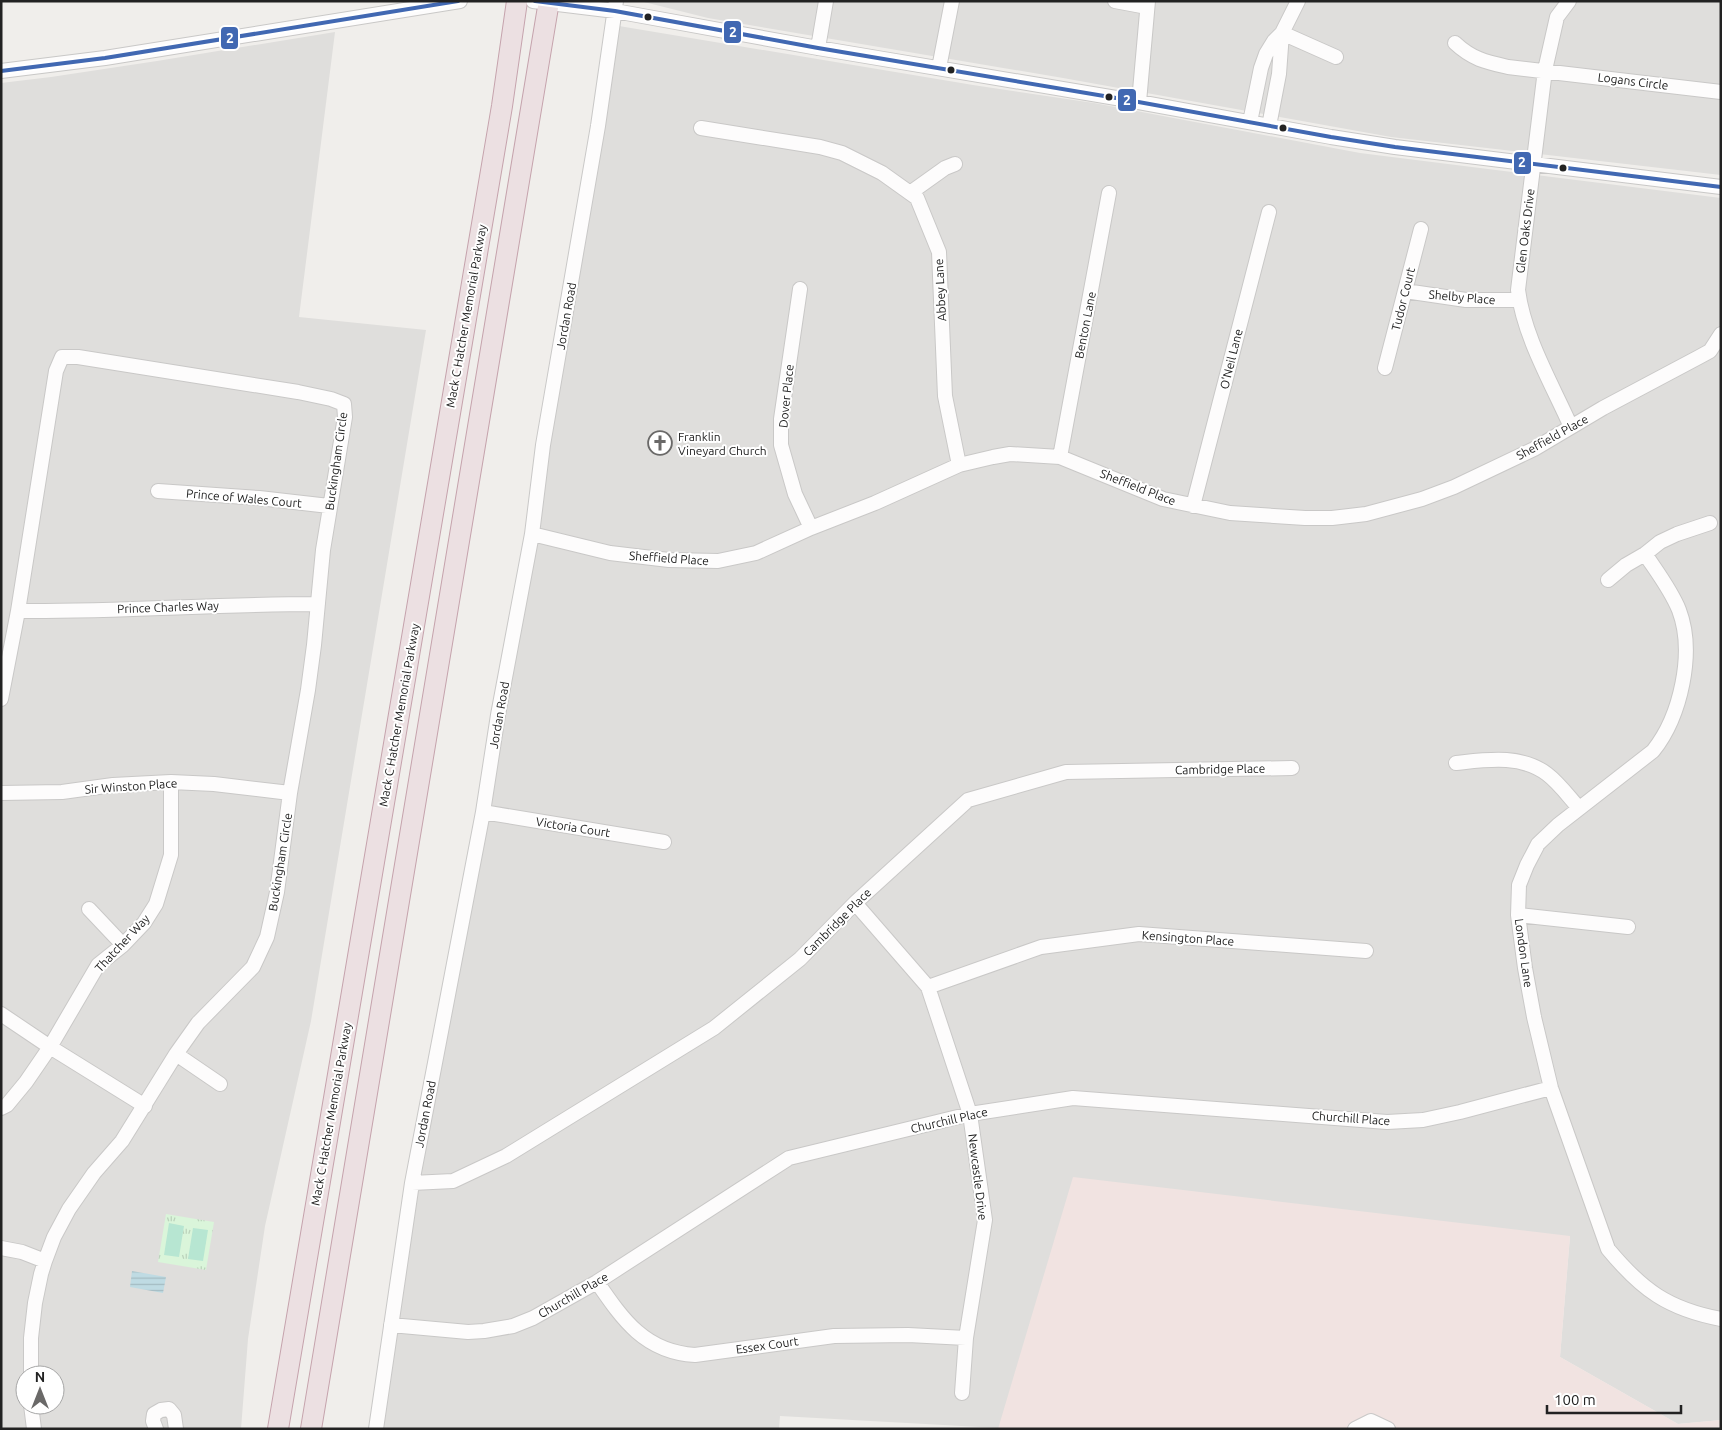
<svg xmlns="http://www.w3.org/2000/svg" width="1722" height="1430" viewBox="0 0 1722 1430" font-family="Ubuntu,sans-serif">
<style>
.residential{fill:#dfdedc;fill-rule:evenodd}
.commercial{fill:#f1e3e1}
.park{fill:url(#park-tufts)}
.pitch{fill:#b7e6d2}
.water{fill:url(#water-rules)}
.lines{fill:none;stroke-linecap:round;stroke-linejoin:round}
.minor-casing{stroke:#c9c8c7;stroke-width:16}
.highway-casing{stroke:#c5a2ac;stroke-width:22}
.minor{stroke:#fdfcfc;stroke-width:14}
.highway{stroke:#ece0e2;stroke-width:20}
.bus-1-casing{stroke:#fff;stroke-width:8}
.bus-1{stroke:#4168b2;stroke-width:4}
.bus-dot{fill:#222;stroke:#fff;stroke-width:2}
.labels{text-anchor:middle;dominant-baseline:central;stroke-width:4;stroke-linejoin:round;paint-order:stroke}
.street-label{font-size:12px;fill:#222;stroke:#fff}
.poi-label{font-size:12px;fill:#222;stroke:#fff;text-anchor:start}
.line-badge{stroke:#fff;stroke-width:2}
.badge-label{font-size:14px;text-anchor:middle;font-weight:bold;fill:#fff}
</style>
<defs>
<pattern id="park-tufts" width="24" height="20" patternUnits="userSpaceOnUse" patternTransform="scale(1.25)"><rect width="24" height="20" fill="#daf5da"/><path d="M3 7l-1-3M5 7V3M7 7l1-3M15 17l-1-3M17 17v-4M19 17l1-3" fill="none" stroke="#bbd2bb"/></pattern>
<pattern id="water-rules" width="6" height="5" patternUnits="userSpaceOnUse" patternTransform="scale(1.25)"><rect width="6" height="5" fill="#bfdbe3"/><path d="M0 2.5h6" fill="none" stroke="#a4bcc2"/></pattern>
</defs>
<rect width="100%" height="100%" fill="#f0eeeb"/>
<path class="residential" d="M640,1H1721V175L1391,137L1063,78L708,18Z
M613,25L973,85L1094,103L1360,153L1721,198V1420L1678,1424L1560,1357L1570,1236L1016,1429L780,1416L779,1429H376L483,812Z
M335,32L299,317L426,330L311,1021L265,1226L248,1339L241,1429H1V83L51,77L157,61ZM25,1375H55V1405H25Z"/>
<path class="commercial" d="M1073,1177L1570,1236L1560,1357L1678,1424L1721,1420V1429H998Z"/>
<path class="park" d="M166,1214L214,1222L206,1270L158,1262Z"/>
<path class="pitch" d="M169,1223L184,1226L179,1257L164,1255Z
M193,1228L208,1230L203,1261L188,1259Z"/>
<path class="water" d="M132,1271L166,1277L163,1293L130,1287Z"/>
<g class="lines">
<g class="minor-casing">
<path id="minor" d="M533,1L615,11L818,48L1122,99L1331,137L1395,147L1721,187
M1115,1L1147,7
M1569,1L1557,17L1545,70L1518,290C1524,337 1552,384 1571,427
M1282,33L1336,57
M1455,43C1472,59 1486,62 1508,67L1721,92
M818,48L826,1
M939,68L952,1
M1,71L105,58L460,1
M1139,102L1148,1
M1250,122L1261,68L1266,54L1274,41L1282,33L1298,1
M1269,126L1279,74L1282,33
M701,128L820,147L842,153L882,173L917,198L939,252L945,396L959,465
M910,193L945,168L955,164
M800,289L781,419V445L795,494L811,528
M1405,291L1466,300H1519
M1385,368L1421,229
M1060,457L1109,193
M158,491L259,498L329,506
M1193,506L1269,212
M532,534L610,553L669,560L718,561L756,553L811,528L875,503L959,465L993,457L1010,454L1060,457L1163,499L1230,513L1305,518H1332L1366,514L1422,499L1454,487L1534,449L1603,408L1699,357L1710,351L1721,334
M1645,554C1657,572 1671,590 1679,610C1695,652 1681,716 1653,751L1558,825L1538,844L1527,865L1519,885L1518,915L1525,968L1534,1017L1551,1088L1608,1249C1642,1290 1668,1309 1721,1319
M1608,580L1626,565L1645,554L1660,542L1677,534L1710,523
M18,611C118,612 218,604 318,604
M1,699L18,611L56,371L62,357H78L298,392L331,399L344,404L345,417L323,550L314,645L308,690L290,793L277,892L267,937L253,967L198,1023L176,1054L122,1141L94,1173L69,1209L54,1237L45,1261L41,1274L35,1303L31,1338V1375
M1456,763C1485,760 1521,754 1547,774C1559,783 1569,797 1579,808
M1,793L62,792L113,785L171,782L214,784L290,793
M483,812L664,842
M855,903L928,987L970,1114L985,1220L966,1338L962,1393
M89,909L123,945
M1518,915L1628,927
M928,987L1041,947L1139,934L1366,951
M1,1014L50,1047L145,1106
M176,1054L220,1084
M1,1108L7,1105L26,1082L50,1047L98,965L123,945L144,923L156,904L171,855V782
M412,1183L453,1181L506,1156L714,1028L800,959L855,903L968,800L1066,772L1292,768
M1,1248L22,1252L45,1261
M597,1282C623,1320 645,1352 695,1355L834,1336L908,1335L966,1338
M391,1325L468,1332L484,1331L513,1326L533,1318L597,1282L789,1158L970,1114L1073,1098L1387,1122L1423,1120L1460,1112L1551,1088
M31,1405L34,1429
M156,1429L153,1421L154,1414L161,1410L169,1409L174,1415L176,1429
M376,1429L412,1183L483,812L498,715L532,534L543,445L598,126L616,1
M1355,1429L1371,1421L1388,1429"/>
</g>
<g class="highway-casing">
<path id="highway" d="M278,1429L502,106L517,1
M311,1429L549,1"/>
</g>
<use href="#minor" class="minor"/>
<use href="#highway" class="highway"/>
<g class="bus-1-casing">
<path id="bus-1" d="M535,1L615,11L818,48L1122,99L1331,137L1395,147L1721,187
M1,71L105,58L458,1"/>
</g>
<use href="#bus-1" class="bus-1"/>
</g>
<defs>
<g id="church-ring" transform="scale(1.25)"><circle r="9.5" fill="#fff" stroke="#6a6968" stroke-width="1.5"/><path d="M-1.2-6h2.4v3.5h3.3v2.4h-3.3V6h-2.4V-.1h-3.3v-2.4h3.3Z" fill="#6a6968"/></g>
</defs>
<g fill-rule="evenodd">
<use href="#church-ring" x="660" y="443"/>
</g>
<g class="bus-dot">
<circle cx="648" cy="17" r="4.5"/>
<circle cx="951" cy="70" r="4.5"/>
<circle cx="1109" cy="97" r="4.5"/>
<circle cx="1283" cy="128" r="4.5"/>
<circle cx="1563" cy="168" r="4.5"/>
</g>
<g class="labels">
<g class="street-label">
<text transform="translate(1633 81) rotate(7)">Logans Circle</text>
<text transform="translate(1525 231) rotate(-83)">Glen Oaks Drive</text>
<text transform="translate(940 290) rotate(-93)">Abbey Lane</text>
<text transform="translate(1462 297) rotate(5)">Shelby Place</text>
<text transform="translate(1403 299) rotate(-76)">Tudor Court</text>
<text transform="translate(466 316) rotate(-80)">Mack C Hatcher Memorial Parkway</text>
<text transform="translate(566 316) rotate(-80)">Jordan Road</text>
<text transform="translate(1085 325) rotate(-79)">Benton Lane</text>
<text transform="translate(1231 359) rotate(-76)">O'Neil Lane</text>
<text transform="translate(786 396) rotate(-84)">Dover Place</text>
<text transform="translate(1552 437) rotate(-29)">Sheffield Place</text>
<text transform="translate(336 461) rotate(-82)">Buckingham Circle</text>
<text transform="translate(1138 487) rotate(21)">Sheffield Place</text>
<text transform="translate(244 498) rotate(5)">Prince of Wales Court</text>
<text transform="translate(669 558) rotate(4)">Sheffield Place</text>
<text transform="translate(168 607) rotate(-2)">Prince Charles Way</text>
<text transform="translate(399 715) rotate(-80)">Mack C Hatcher Memorial Parkway</text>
<text transform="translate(499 715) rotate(-80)">Jordan Road</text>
<text transform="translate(1220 769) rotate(-1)">Cambridge Place</text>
<text transform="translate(131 786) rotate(-4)">Sir Winston Place</text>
<text transform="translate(573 827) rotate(9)">Victoria Court</text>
<text transform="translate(280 862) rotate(-81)">Buckingham Circle</text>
<text transform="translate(837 922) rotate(-45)">Cambridge Place</text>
<text transform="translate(1188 938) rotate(4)">Kensington Place</text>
<text transform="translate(122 943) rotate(-47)">Thatcher Way</text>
<text transform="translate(1524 953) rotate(82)">London Lane</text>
<text transform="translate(331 1114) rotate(-80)">Mack C Hatcher Memorial Parkway</text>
<text transform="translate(425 1114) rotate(-79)">Jordan Road</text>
<text transform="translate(1351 1118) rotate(4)">Churchill Place</text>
<text transform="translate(949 1120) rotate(-13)">Churchill Place</text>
<text transform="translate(978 1177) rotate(83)">Newcastle Drive</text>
<text transform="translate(573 1295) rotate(-30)">Churchill Place</text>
<text transform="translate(767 1345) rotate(-8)">Essex Court</text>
</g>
<g class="poi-label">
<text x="678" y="436">Franklin<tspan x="678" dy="14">Vineyard Church</tspan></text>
</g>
</g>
<g class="line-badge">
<rect x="723" y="20" width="19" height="24" rx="5" fill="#4168b2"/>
<rect x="220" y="26" width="19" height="24" rx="5" fill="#4168b2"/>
<rect x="1117" y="88" width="20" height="24" rx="5" fill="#4168b2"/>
<rect x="1513" y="151" width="19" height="24" rx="5" fill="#4168b2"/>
</g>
<g class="badge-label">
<text x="733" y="37">2</text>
<text x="230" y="43">2</text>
<text x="1127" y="105">2</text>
<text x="1522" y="167">2</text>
</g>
<rect width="1722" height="1430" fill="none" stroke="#222222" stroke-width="5"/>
<g transform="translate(40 1390)"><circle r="24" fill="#ffffff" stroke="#a7a7a7"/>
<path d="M0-4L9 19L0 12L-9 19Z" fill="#6a6968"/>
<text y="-8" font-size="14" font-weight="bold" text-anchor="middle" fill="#222222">N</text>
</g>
<path d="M1547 1405v8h134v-8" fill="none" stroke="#222222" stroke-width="2.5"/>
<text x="1554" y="1405" font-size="15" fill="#222222" stroke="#ffffff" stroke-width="4" paint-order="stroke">100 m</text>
</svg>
